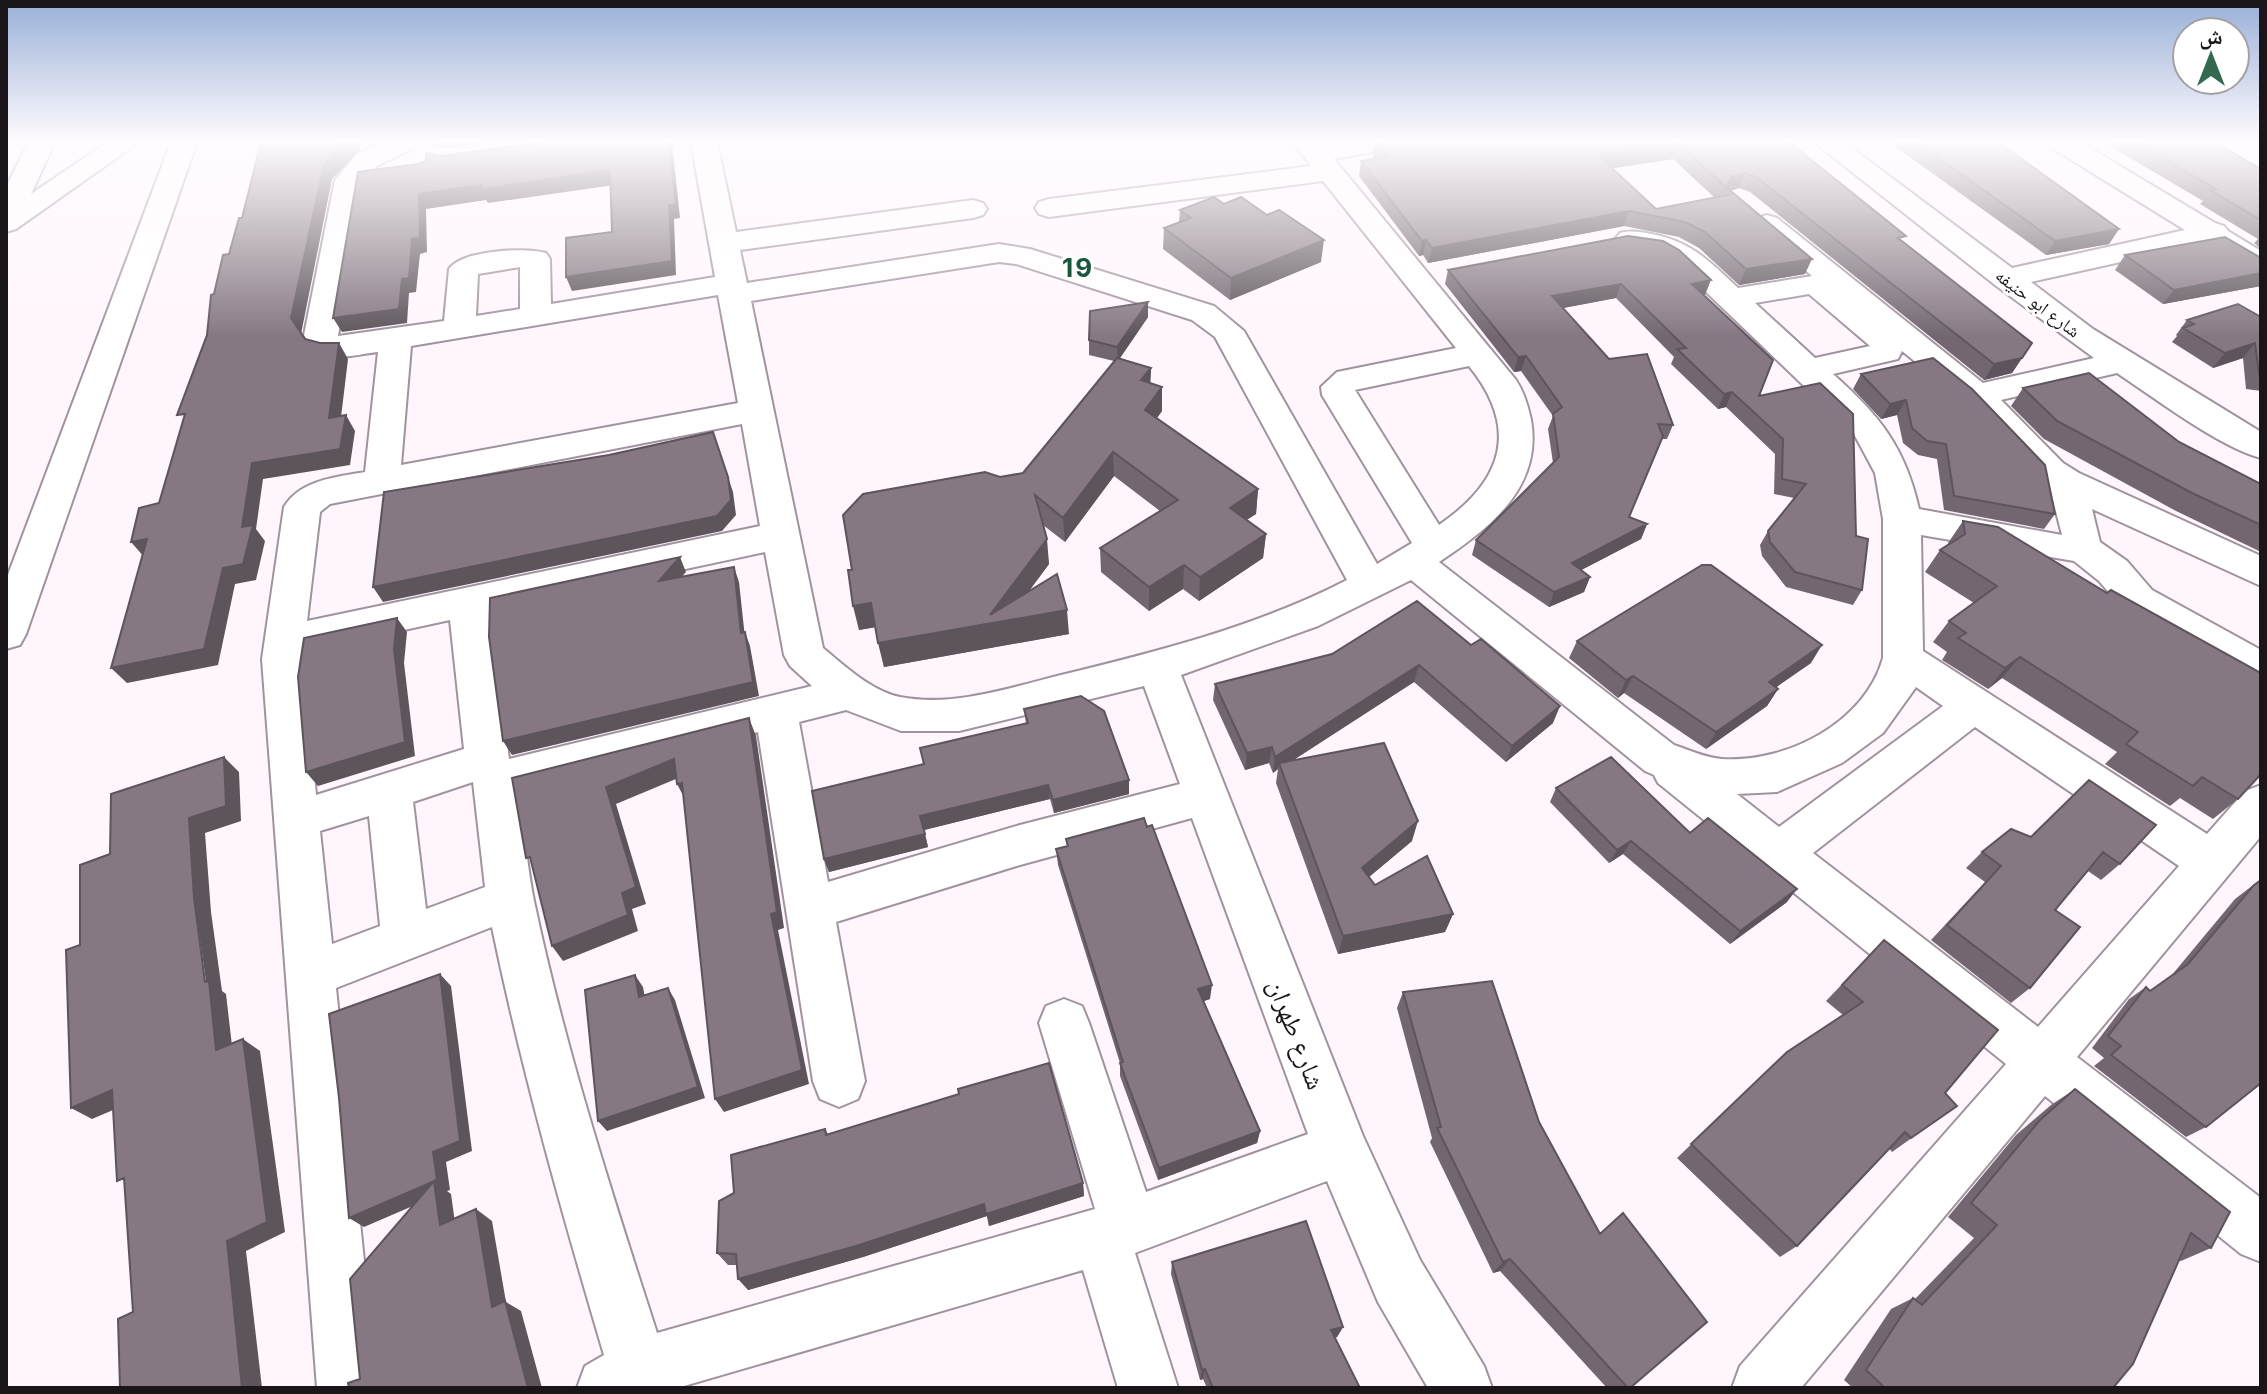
<svg xmlns="http://www.w3.org/2000/svg" width="2267" height="1394" viewBox="0 0 2267 1394" font-family="Inter,'Noto Naskh Arabic',sans-serif">
<style>
.lines{fill:none;stroke-linecap:round;stroke-linejoin:round}
.minor-casing{stroke:#a0939e;stroke-width:4}
.minor{fill:#fff;fill-rule:evenodd}
.wall{fill:#726771;fill-rule:evenodd}
.shaded-wall{fill:#5d545c}
.building{fill:#857883;stroke:#5d545c;stroke-width:2;fill-rule:evenodd}
.labels{text-anchor:middle;dominant-baseline:central;stroke-width:6;stroke-linejoin:round;paint-order:stroke}
.far-street-label{font-size:18px;fill:#1a1519;stroke:#fff}
.far-district-label{font-size:26px;font-weight:bold;letter-spacing:2px;fill:#17583c;stroke:#fff}
.near-street-label{font-size:26px;fill:#1a1519;stroke:#fff}
</style>
<rect width="100%" height="100%" fill="#fff6fd"/>
<g class="lines">
<g class="minor-casing">
<path id="minor" d="M29,142H55L31,194L108,142H139L16,229L6,232V187Z
M171,142H197L26,634L20,645L6,649V580Z
M383,142L414,144L410,150L377,166L363,182L338,336L444,321L449,269C462,250 524,247 546,253L550,259L551,304L715,277L691,142H717L736,232L973,200L983,203L987,209L983,215L973,218L740,250L747,283L999,244L1030,249L1214,306L1244,331L1377,564L1412,543L1322,395L1321,387L1337,372L1456,348L1323,181L1049,217L1039,214L1035,208L1039,202L1049,199L1311,166L1293,142L1322,145L1398,142L1394,148L1334,159L1516,380C1524,392 1528,406 1531,420C1543,487 1489,529 1439,562L1674,745C1689,750 1706,758 1722,759C1786,763 1865,723 1883,658V519L1875,473L1854,434L1675,262L1659,253L1620,245L1615,239L1620,233C1631,230 1640,232 1652,234C1692,242 1709,261 1738,288L1812,276L1752,224L1757,218L1767,215L1777,218L1983,383L2094,358L1995,285L1814,142H1844L2012,268L2185,230L2052,148L2048,142H2080L2215,223L2224,226L2228,231L2261,251V273L2250,270L2206,243L2031,282L2093,329L2261,432V458C2219,447 2155,398 2117,373L2001,400L2063,463L2079,473L2261,556V586L2092,509L2100,542L2127,561L2152,590L2261,650V685L2246,680L2124,610L2099,581L2074,561L1921,535L1923,651L2207,834L2245,791L2261,785V836L2077,1057L2261,1198V1262L2241,1254L2045,1096L1801,1388H1732L1740,1366L2006,1064L1658,783L1654,775L1645,771L1411,580L1318,626L1181,675L1363,1136L1420,1260L1484,1366L1492,1388H1428L1378,1302L1327,1181L1135,1253L1178,1388H1118L1083,1270L677,1388H577L585,1366L604,1355C562,1213 522,1072 492,927L336,988L377,1388H317L262,659L284,507C300,480 336,477 365,472L378,352C360,354 332,362 316,352C312,348 307,340 304,335L335,180L357,154ZM999,262L1016,264L1192,320L1215,337L1347,580C1256,627 1155,652 1057,676C1006,689 952,707 900,697C871,691 845,666 823,648L751,301ZM520,267V309L476,316L478,274ZM1809,294L1870,346L1815,358L1755,303ZM718,295L738,403L401,465L411,346ZM1902,351L1965,402L2037,479L2050,488L2062,535L1919,509C1905,447 1880,416 1833,374L1898,359ZM1469,366C1520,429 1503,481 1439,525L1355,390ZM742,424L760,526L307,621L320,512L330,504ZM765,552L784,655L790,666L812,686L509,759L489,611ZM450,620L464,749L316,795L303,652ZM1144,686L1180,784L1020,825L828,882L799,722L846,710L901,731H959ZM1916,687L1943,706L1779,827L1737,794L1777,792L1842,763L1883,733ZM1975,727L2179,866L2038,1027L1813,853ZM758,732L813,1081L820,1099L839,1107L858,1099L865,1081L836,922L1020,865L1192,818L1308,1134L1146,1192L1089,1023L1082,1006L1064,999L1046,1006L1039,1023L1095,1209L657,1333C611,1191 565,1048 534,901C527,866 524,829 519,793ZM473,782L485,887L426,909L413,802ZM369,816L380,926L332,944L320,831Z"/>
</g>
<use href="#minor" class="minor"/>
</g>
<path class="wall" d="M433,142H493L447,148L434,146Z
M1374,142H1789L1903,242L2032,343L2012,373L1984,380L1750,192L1739,188L1730,191L1805,274L1739,285L1699,248L1679,237L1624,226L1428,263L1423,255L1419,256L1359,176L1361,161L1375,158L1372,155ZM1673,159L1715,198L1656,209L1613,168Z
M1894,142H1998L2119,229L2109,244L2046,255L1893,145Z
M2103,142H2214L2261,169V249L2254,243L2258,239L2200,204L2203,201Z
M1224,204L1321,262L1230,300L1163,249L1164,228L1179,222L1180,210Z
M1628,236L1705,295H1704L1759,396L1856,536L1862,590L1853,605L1786,587L1762,556L1760,545L1768,531L1794,498L1774,494L1775,454L1726,407L1718,409L1671,364L1674,357L1616,298L1563,308L1609,359L1673,425L1667,439H1661L1629,517L1647,524L1641,539L1581,570L1590,577L1584,592L1549,607L1472,555L1476,540L1553,463L1548,429L1553,416L1521,371L1514,372L1445,284L1448,270Z
M2125,255L2261,258V286L2163,304L2115,270Z
M1148,302V317L1120,358L1151,368L1150,383L1162,411L1157,418L1258,489L1256,514L1246,520L1266,534L1263,558L1199,601L1183,589L1149,611L1101,572L1100,548L1160,511L1114,476L1065,542L1043,525L1049,564L1028,592L1069,634L884,667L875,627L859,630L852,570L1000,477L1023,473L1114,361L1089,355V340Z
M2261,317V391L2246,389L2243,358L2213,368L2172,342L2177,336L2176,335L2187,320Z
M1933,358L2055,514L2044,529L1944,510L1937,459L1918,455L1903,443L1897,415L1881,419L1853,389L1861,374Z
M2023,388L2179,442L2261,484V552L2176,511L2044,439L2011,406Z
M1963,521L2238,799L2213,819L2180,798L2170,806L2105,764L2117,752L2002,678L1988,689L1942,660L1947,652L1933,642L1949,621L1974,603L1925,572L1940,550L1948,545V543Z
M1417,601L1553,723L1506,762L1414,682L1292,761L1412,841L1369,877L1375,885L1453,914L1445,932L1338,954L1276,783L1278,769L1273,773L1269,763L1245,770L1213,700L1215,684L1332,654Z
M1577,641L1811,663L1775,687L1778,689L1767,706L1706,749L1624,693L1618,698L1569,658Z
M1024,709L1129,794L1054,813L1050,799L924,830L928,847L829,872L824,859L923,764L1026,723Z
M2089,780L2120,864L2101,880L2088,871L2055,910L2030,988L2011,1003L1931,940L1985,882L1966,868L1982,852L2031,837Z
M1556,788L1690,833L1787,902L1730,944L1623,854L1609,863L1550,802Z
M1066,839L1210,999L1204,1001L1260,1131L1257,1143L1158,1180L1120,1076V1063L1058,865L1056,849L1067,847Z
M2261,879V1084L2206,1127L2186,1137L2094,1066L2104,1058L2092,1048L2129,999L2146,987L2150,991L2171,976L2235,899Z
M1884,940L1945,1093L1957,1106L1892,1152L1889,1148L1797,1246L1780,1257L1677,1158L1787,1052L1843,1015L1826,1001Z
M1403,992L1539,1122L1630,1388H1607L1500,1271L1493,1273L1430,1142L1432,1138L1397,1008Z
M2075,1089L2211,1248L2181,1261L2179,1260L2113,1388H1853L1844,1380L1891,1309L1913,1298L1915,1299L1974,1238L1948,1217L2016,1135L2051,1105Z
M825,1129L828,1134L1083,1183L1084,1196L989,1226L987,1216L863,1257L748,1290L737,1265H728L717,1253L734,1193Z
M1172,1262L1343,1327L1337,1337L1335,1338L1360,1388H1207L1203,1379L1200,1380L1171,1274Z"/>
<path class="shaded-wall" d="M344,142H361L360,150L332,179L301,334L291,318L324,164Z
M445,142H493L447,148Z
M669,142H672L680,218L674,219L676,275L572,291L566,277L669,205Z
M1679,144L1673,159L1595,171L1599,156Z
M610,170L614,185L488,203L486,200L426,209L427,252L420,254L416,292L409,293L407,323L342,332L333,318L402,279L412,239L419,194L482,185Z
M1745,173L1739,188L1730,191L1727,188L1731,177Z
M1629,211L1624,226L1428,263L1432,248Z
M2119,229L2109,244L2046,255L2055,241Z
M1324,240L1321,262L1230,300L1231,278Z
M1426,240L1423,255L1419,256L1422,241Z
M1812,259L1805,274L1739,285L1746,269Z
M2261,273V286L2163,304L2174,290Z
M1711,280L1705,295L1686,298L1692,284Z
M1621,284L1616,298L1547,311L1552,296Z
M1148,302V317L1118,361L1117,347Z
M339,343L348,359L339,434L329,418Z
M2255,343L2243,358L2213,368L2225,353Z
M1526,356L1521,371L1514,372L1518,357Z
M2022,358L2012,373L1984,380L1994,364Z
M1151,368L1150,392L1141,380Z
M1162,387V411L1145,434V410Z
M1732,392L1726,407L1718,409L1724,394Z
M1906,400L1897,415L1881,419L1890,404Z
M346,415L355,431L350,465L263,479L256,529L265,541L256,580L235,584L218,665L127,683L111,668L223,568L242,527L252,463Z
M1113,452L1114,476L1065,542L1063,518Z
M728,477L733,492L736,515L722,531L383,602L373,587Z
M1258,489L1256,514L1228,532L1230,508Z
M1647,524L1641,539L1566,578L1572,563Z
M1266,534L1263,558L1199,601L1200,577Z
M147,539L145,558L131,542Z
M1047,539L1049,564L1007,621L1067,610L1069,634L884,667L878,643L990,615Z
M680,557L686,572L665,596L659,581Z
M1184,565L1183,589L1149,611V587Z
M734,567L739,582L746,647L741,633Z
M1590,577L1584,592L1549,607L1554,592Z
M871,603L877,627L859,630L853,606Z
M397,618L407,632L404,663L415,756L318,786L306,772Z
M745,632L750,646L759,696L512,755L503,741Z
M1822,645L1811,663L1758,700L1769,682Z
M2020,657L2002,678L1988,689L2005,668Z
M1419,665L1414,682L1281,768L1279,763L1278,769L1273,773L1275,757Z
M1633,676L1624,693L1618,698L1626,680Z
M1778,689L1767,706L1706,749L1716,732Z
M1560,706L1553,723L1506,762L1512,746Z
M749,718L756,736L784,928L778,930L809,1084L724,1112L715,1099L771,914Z
M1272,747L1269,763L1245,770L1247,753Z
M224,757L239,772L241,821L205,833L211,912L222,991L226,994L234,1063L216,1050L194,898L189,818Z
M674,759L683,776L616,804L646,904L632,909L638,931L563,961L552,946L622,893L606,787Z
M1129,780V794L1054,813L1053,800Z
M682,783L686,801L677,784Z
M1048,785L1050,799L924,830L920,816Z
M1418,821L1412,841L1357,887L1362,868Z
M925,834L928,847L829,872L824,859Z
M1631,841L1623,854L1609,863L1617,850Z
M1797,889L1787,902L1730,944L1740,931Z
M1453,914L1445,932L1338,954L1343,936Z
M440,974L451,986L472,1151L446,1162L450,1190L447,1191L451,1194L457,1237L440,1225L436,1196L364,1227L349,1218L433,1152Z
M635,975L643,987L647,1008L639,997Z
M1212,985L1210,999L1197,1003L1198,989Z
M668,988L675,1000L705,1098L607,1131L598,1121Z
M243,1039L260,1051L285,1232L246,1251L262,1388H242L227,1241Z
M112,1090L132,1102L92,1119L71,1108Z
M1260,1131L1257,1143L1158,1180L1159,1168Z
M1083,1183L1084,1196L989,1226L987,1216L863,1257L748,1290L738,1279L984,1204Z
M476,1209L492,1221L506,1302L521,1311L542,1388H528L492,1307Z
M1510,1259L1500,1271L1493,1273L1503,1262Z
M1343,1327L1337,1337L1326,1341L1331,1330Z
M1205,1369L1203,1379L1200,1380L1202,1370Z"/>
<path class="building" d="M261,142H344L324,164L291,318L305,339L320,343H339L329,418L346,415L340,449L252,463L242,527L253,525L243,564L223,568L204,649L111,668L147,539L131,542L139,508L159,503L185,414L177,415L207,335L211,295L214,294L223,255L229,254L239,218H242Z
M544,142H669L676,204L669,205L672,261L566,277V238L612,232L610,170L482,189V185L419,194L420,238L412,239L409,278L402,279L399,309L333,318L358,172L418,164L426,161V153L441,156Z
M1376,142H1789L1906,236L1898,238L2032,343L2022,358L1994,364L1756,177L1745,173L1731,177L1727,186L1732,192L1812,259L1746,269L1705,232L1685,222L1629,211L1432,248L1426,240L1422,241L1361,161L1389,156ZM1679,144L1733,194L1656,209L1599,156Z
M1916,142H1998L2119,229L2055,241Z
M2135,142H2214L2261,169V220L2210,190L2216,189Z
M1214,197L1224,204L1241,197L1267,215L1279,210L1324,240L1231,278L1164,228L1191,218L1180,210Z
M1628,236L1663,241L1679,250L1711,280L1692,284L1773,360L1759,396L1820,383L1853,414L1856,536L1868,539L1862,590L1795,572L1770,542L1768,531L1806,484L1782,479L1783,439L1732,392L1724,394L1677,349L1686,348L1621,284L1552,296L1609,359L1647,354L1673,425L1658,424L1663,436L1629,517L1647,524L1572,563L1590,577L1554,592L1476,540L1559,457L1553,414L1562,407L1526,356L1518,357L1448,270Z
M2225,237L2261,258V273L2174,290L2125,255Z
M1148,302L1117,347L1089,340L1090,311Z
M2238,304L2261,317V374H2259L2255,343L2225,353L2183,328L2194,324L2187,320Z
M1117,358L1151,368L1141,380L1162,387L1145,410L1258,489L1230,508L1266,534L1200,577L1184,565L1149,587L1100,548L1178,500L1113,452L1063,518L1035,495L1047,539L990,615L1057,574L1067,610L878,643L871,603L853,606L848,570H852L843,515L863,494L985,472L1000,477L1023,473Z
M1933,358L1972,389L2045,465L2055,514L1954,496L1946,444L1927,441L1912,428L1906,400L1890,404L1861,374Z
M2089,373L2179,442L2261,484V525L2192,493L2057,421L2023,388Z
M713,432L728,477L731,500L717,516L373,587L384,492L609,455Z
M1963,521L1998,527L2107,593L2111,590L2261,673V774L2238,799L2202,777L2193,786L2126,744L2138,732L2020,657L2005,668L1958,638L1966,633L1949,621L1997,586L1940,550L1965,534Z
M680,557L659,581L734,567L741,633L745,632L753,682L503,741L489,637L490,598Z
M1702,565H1711L1822,645L1769,682L1778,689L1716,732L1633,676L1626,680L1577,641Z
M1417,601L1471,645L1481,639L1560,706L1512,746L1419,665L1275,757L1272,747L1247,753L1215,684L1332,654Z
M397,618L394,649L405,742L306,772L298,677L304,638Z
M1081,696L1104,711L1129,780L1053,800L1048,785L920,816L925,834L824,859L812,791L924,764L920,748L1028,723L1024,709Z
M749,718L777,912L771,914L802,1070L715,1099L682,783L677,784L674,759L606,787L636,887L622,893L628,915L552,946L530,857L526,858L512,778Z
M1384,743L1418,821L1362,868L1375,885L1427,856L1453,914L1343,936L1279,763Z
M224,757L226,806L189,818L194,898L205,982L209,981L216,1050L243,1039L267,1222L227,1241L242,1388H120L118,1319L133,1312L124,1178L117,1181L112,1090L71,1108L66,950L80,945V865L110,854L111,794Z
M1611,757L1690,833L1708,818L1797,889L1740,931L1631,841L1617,850L1556,788Z
M2089,780L2156,825L2120,864L2103,852L2055,910L2080,927L2030,988L1947,925L2001,866L1982,852L2011,829L2031,837Z
M1144,818L1147,827L1152,825L1212,985L1198,989L1260,1131L1159,1168L1120,1063L1123,1062L1056,849L1068,846L1066,839Z
M2261,880V1083L2206,1127L2111,1055L2121,1046L2108,1036L2146,987L2150,991L2188,964L2253,886Z
M1884,940L1998,1030L1945,1093L1957,1106L1911,1138L1905,1132L1797,1246L1691,1144L1787,1052L1863,1002L1842,985Z
M440,974L460,1141L433,1152L437,1180L349,1218L339,1098L329,1014Z
M635,975L639,997L668,988L698,1087L598,1121L585,990Z
M1492,981L1539,1122L1600,1234L1623,1213L1707,1322L1630,1388H1628L1510,1259L1503,1262L1437,1128L1441,1127L1403,992Z
M1049,1063L1083,1183L986,1214L984,1204L856,1246L738,1279L736,1254L717,1253L719,1201L734,1193L731,1155L825,1129L826,1135L959,1094L958,1089Z
M2075,1089L2230,1212L2211,1248L2191,1233L2133,1364L2113,1388H1885L1866,1370L1913,1298L1922,1305L1997,1225L1971,1203L2040,1120Z
M434,1181L440,1225L476,1209L492,1307L505,1301L528,1388H349L348,1383L360,1379L350,1279Z
M1306,1221L1343,1327L1331,1330L1360,1388H1213L1205,1369L1202,1370L1172,1262Z"/>
<linearGradient id="sky" x2="0" y2="1"><stop stop-color="#99b0d8"/><stop offset="0.42" stop-color="#fffbfe"/><stop offset="1" stop-color="#fffbfe" stop-opacity="0"/></linearGradient>
<rect width="2267" height="337" fill="url(#sky)"/>
<g class="labels">
<g class="far-street-label">
<text transform="translate(2038 303) rotate(37)">شارع ابو حنيفه</text>
</g>
<g class="far-district-label">
<text x="1078" y="267">19</text>
</g>
<g class="near-street-label">
<text transform="translate(1297 1034) rotate(69)">شارع طهران</text>
</g>
</g>
<rect width="2267" height="1394" fill="none" stroke="#1a1519" stroke-width="16"/>
<g transform="translate(2211 56)"><circle r="38" fill="#ffffff" stroke="#a3a1a3" stroke-width="2"/>
<path d="M0-6L14 30L0 20L-14 30Z" fill="#33694e"/>
<text y="-12" font-size="22" font-weight="bold" text-anchor="middle" fill="#1a1519">ش</text>
</g>
</svg>
